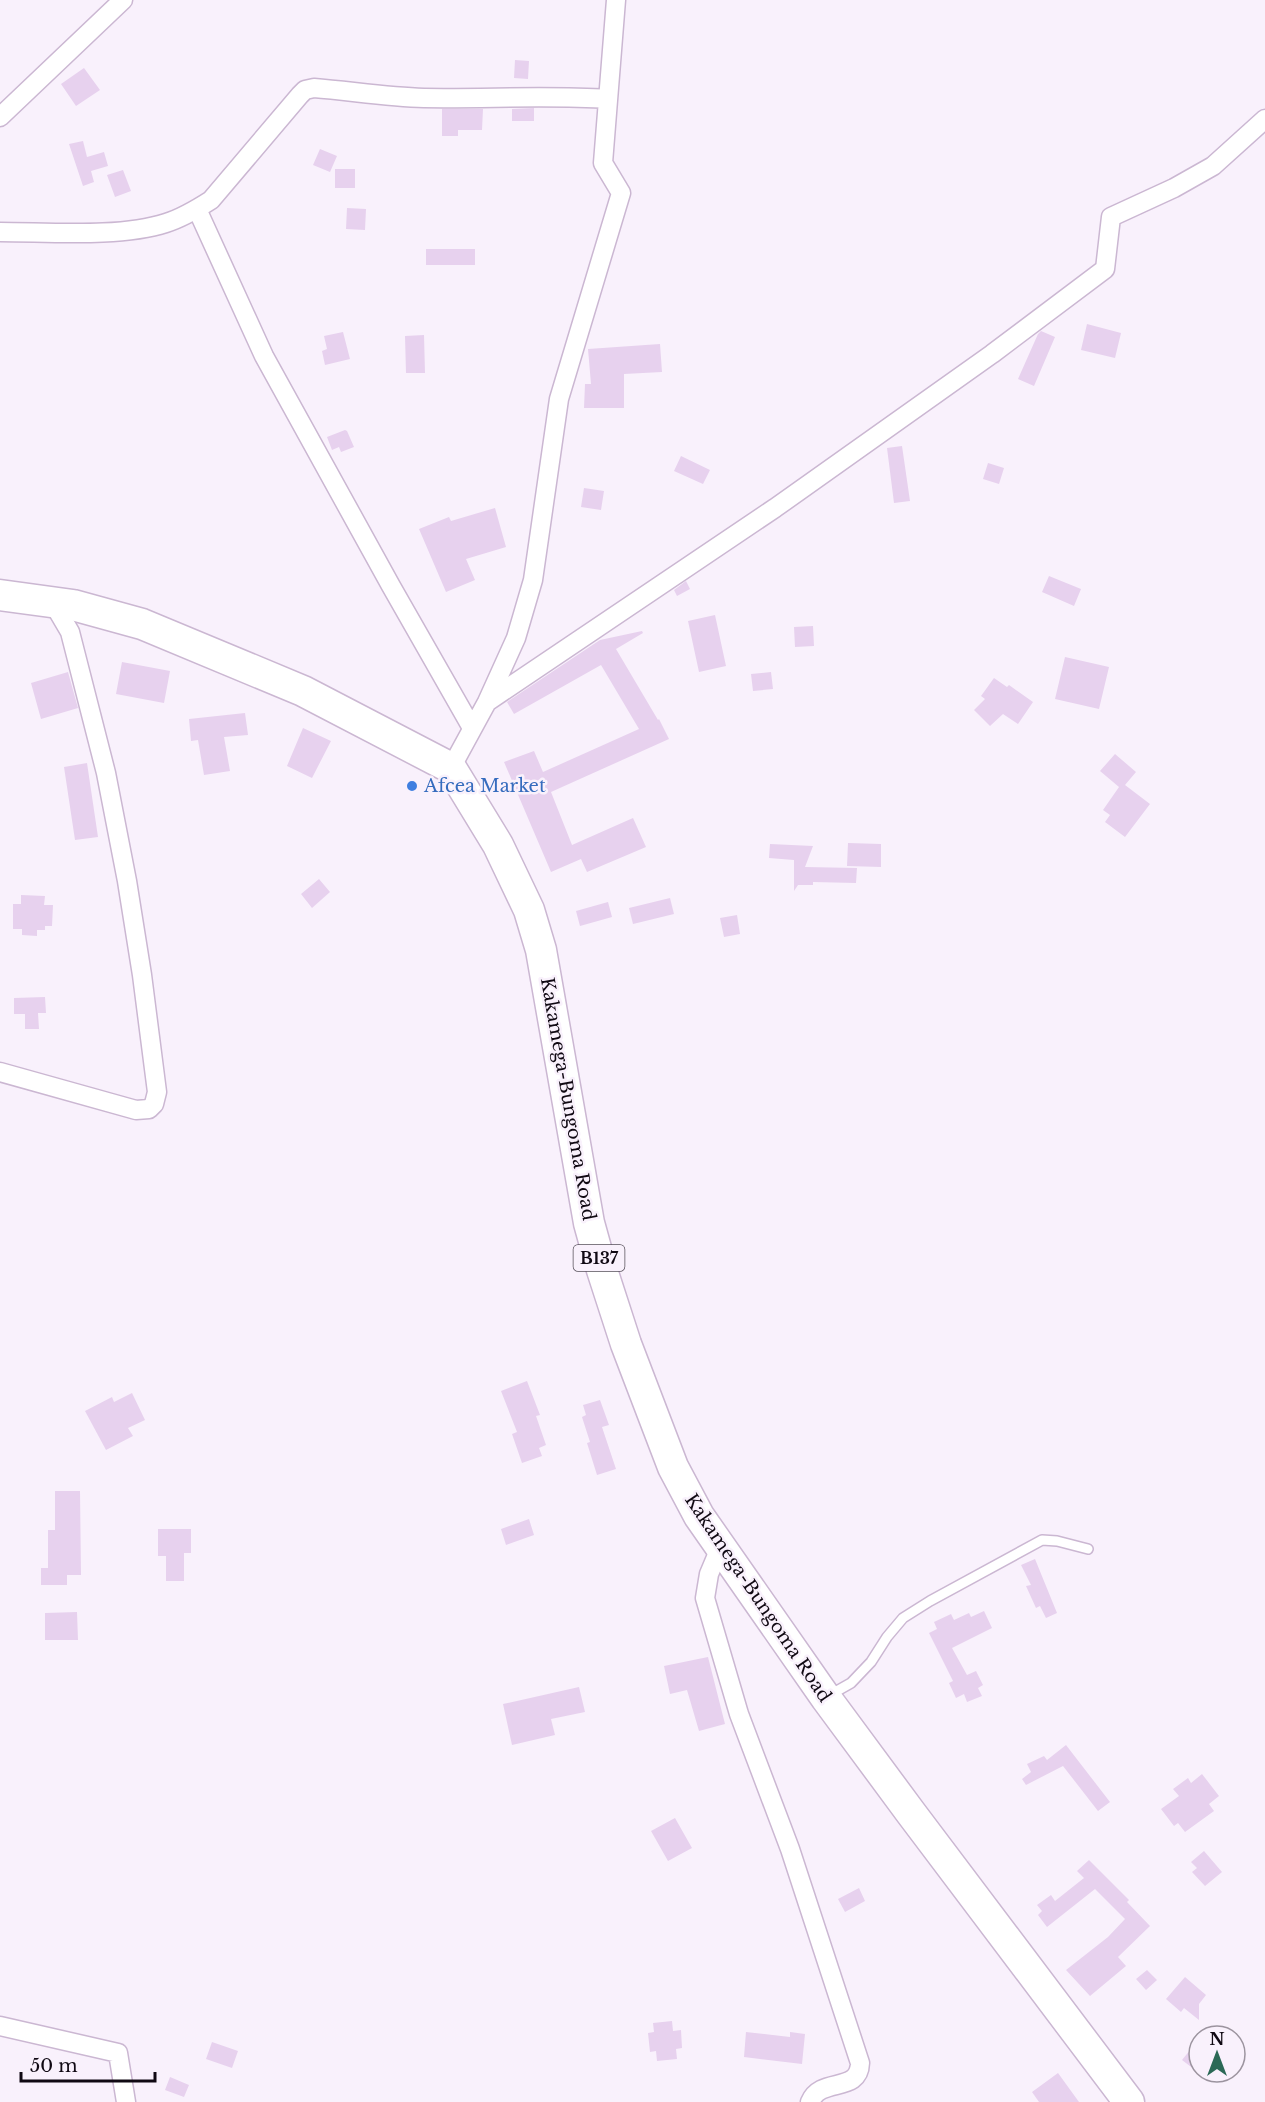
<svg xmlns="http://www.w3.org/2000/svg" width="1265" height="2102" viewBox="0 0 1265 2102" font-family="'Libre Baskerville',serif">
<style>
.building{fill:#e7d1ee}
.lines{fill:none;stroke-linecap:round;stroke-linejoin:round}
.service-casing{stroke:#cbb7d2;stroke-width:12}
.minor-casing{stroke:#cbb7d2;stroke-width:21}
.primary-casing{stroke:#cbb7d2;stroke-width:33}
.service{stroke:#fff;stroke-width:9}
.minor{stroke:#fff;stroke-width:18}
.primary{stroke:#fff;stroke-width:30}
.shop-dot{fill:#3f7fe0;stroke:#f9f1fc;stroke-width:2}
.labels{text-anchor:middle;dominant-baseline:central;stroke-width:5;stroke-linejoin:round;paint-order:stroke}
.shield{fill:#f9f1fc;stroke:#564f59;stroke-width:1.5}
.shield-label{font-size:16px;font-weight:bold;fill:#100913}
.shop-label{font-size:18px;fill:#366cbe;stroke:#f9f1fc;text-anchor:start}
.street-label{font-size:18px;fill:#100913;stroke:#f9f1fc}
</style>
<rect width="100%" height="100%" fill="#f9f1fc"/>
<path class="building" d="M515,60L529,61L528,79L514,78Z
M84,68L100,90L76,106L61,84Z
M534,108V121H512V109Z
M442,109H483L482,130H458V136H442Z
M83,141L87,157L104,152L108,166L91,171L94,182L83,186L69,144Z
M320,149L337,156L330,172L313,165Z
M335,169H355V188H335Z
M123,170L131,191L115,197L107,175Z
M347,208L366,209L365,230L346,229Z
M426,249H475V265H426Z
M1087,324L1121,333L1115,358L1081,350Z
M1041,331L1055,337L1034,386L1018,379L1038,334Z
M343,332L350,359L325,365L322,351L327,349L324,336Z
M424,335L425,373H406L405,336Z
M660,344L662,372L624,374V408H584L585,384H591L588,349Z
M345,430L347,431L354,447L341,452L339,447L332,450L327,437Z
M902,446L910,501L894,503L887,448Z
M681,456L710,470L703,484L674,471Z
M988,463L1004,468L999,484L983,479Z
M584,488L604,491L601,510L581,507Z
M495,508L506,547L466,559L475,580L446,592L419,529L449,517L451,521Z
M1049,576L1081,589L1074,606L1042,592Z
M686,581L690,589L677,596L674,590Z
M715,615L726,666L699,672L688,621Z
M813,626L814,646L795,647L794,627Z
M642,631L643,633L616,649L658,720L659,719L669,739L551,792L572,845L633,818L646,847L587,872L581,859L551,872L504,762L534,751L543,772L639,729L601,665L514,714L507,702L600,640Z
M1065,657L1109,667L1099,709L1055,699Z
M122,662L170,671L164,703L116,694Z
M68,672L78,708L41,719L31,683Z
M771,672L773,689L753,691L751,674Z
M994,678L1007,687L1009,685L1033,702L1018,724L1003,714L990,726L974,710L985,699L981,696Z
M245,713L248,735L224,737L230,771L204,775L198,740L191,741L189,719Z
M303,728L331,741L312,778L287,766Z
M1115,754L1136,772L1125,785L1150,804L1125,837L1105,822L1110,815L1103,810L1119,787L1100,771Z
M87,763L98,837L75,840L64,767Z
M848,843L881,844V867L847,866Z
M770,844L813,846L805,867L857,868L856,883L813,882V885H798L794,891V860L769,858Z
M319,879L330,892L312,908L301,894Z
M21,895L45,896L44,905H53L52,926H45V930H37V936L22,935V929H13V904H21Z
M670,898L674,914L633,924L629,908Z
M608,902L612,917L580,926L576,911Z
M737,915L740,934L724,937L720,918Z
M45,997L46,1013H38L39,1029H25V1014H14V998Z
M527,1381L540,1415L536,1416L546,1445L539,1448L542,1456L522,1463L512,1434L517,1432L501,1391Z
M132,1393L145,1420L128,1428L133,1436L106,1450L85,1411L112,1397L114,1402Z
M600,1400L609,1425L602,1427L616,1469L597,1475L587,1443L590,1442L582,1417L586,1415L583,1405Z
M55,1491H80L81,1575H67V1585H41V1568H48V1530H55Z
M529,1519L534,1535L506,1545L501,1529Z
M158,1529H191V1553H184V1581H166V1556H158Z
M1035,1559L1057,1613L1046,1618L1040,1606L1036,1608L1026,1586L1031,1585L1021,1565Z
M984,1611L992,1628L952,1648L967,1675L976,1671L983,1685L978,1688L982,1696L967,1702L964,1694L956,1698L949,1683L953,1681L929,1633L937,1629L934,1622L951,1614L954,1620L969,1613L971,1617Z
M77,1612L78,1640H45V1613Z
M708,1657L725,1724L699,1731L687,1690L670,1694L664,1666Z
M579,1687L585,1712L551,1719L555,1735L512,1745L503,1704Z
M1066,1745L1110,1802L1098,1811L1063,1766L1026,1785L1022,1779L1031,1772L1027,1764L1044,1756L1047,1760Z
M1202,1774L1219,1796L1209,1804L1214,1811L1185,1832L1178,1823L1174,1826L1161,1809L1179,1796L1173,1789L1188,1778L1191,1783Z
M675,1818L692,1848L668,1861L651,1831Z
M1204,1851L1222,1872L1205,1886L1192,1872L1197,1868L1191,1862Z
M1089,1860L1129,1900L1127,1902L1150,1926L1118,1957L1126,1966L1090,1996L1066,1970L1108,1937L1125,1919L1095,1889L1047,1927L1038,1915L1042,1911L1037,1905L1051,1895L1055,1901L1084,1878L1077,1871Z
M859,1888L865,1901L845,1912L838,1899Z
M1147,1970L1157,1980L1146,1990L1136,1979Z
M1185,1977L1206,1995L1199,2004V2020L1184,2008L1181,2012L1166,1999Z
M672,2021L673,2031L681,2030L682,2048L676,2049L677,2059L657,2061L656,2051L650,2052L648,2033L654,2032L653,2023Z
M746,2032L790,2037V2032L805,2034L802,2064L744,2057Z
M1199,2039V2073L1182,2060Z
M212,2042L238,2051L232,2068L206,2059Z
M1058,2073L1079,2102H1039L1032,2092Z
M170,2077L189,2085L184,2097L165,2090Z"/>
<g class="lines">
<g class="service-casing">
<path id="service" d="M828,1696L851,1683L871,1662L887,1637L903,1618L930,1601L1042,1540L1057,1541L1088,1549"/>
</g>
<g class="minor-casing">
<path id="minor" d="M0,117L123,0
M197,209L264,356L391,586L472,728
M0,232C49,232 120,238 166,223C182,218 197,209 211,200L300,95L305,90L314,88C351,91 387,97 424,98C486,99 547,95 608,99
M487,702L775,508L992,354L1105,269L1111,217L1174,188L1213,166L1265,119
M451,768L487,702L516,638L533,580L559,399L621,193L603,163L616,0
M0,1072L136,1110L149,1109L154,1104L157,1092L142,975L127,881L106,773L70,632L53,603
M720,1548L709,1574L705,1598L739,1714L790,1849L860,2063C859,2094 821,2076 810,2102
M0,2026L118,2053L126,2102"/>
</g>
<g class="primary-casing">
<path id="primary" d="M0,595L73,605L142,624L303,691L451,768L498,845L529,910L541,950L589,1223L602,1270L626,1344L673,1467L699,1516L826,1698L911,1813L1129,2102"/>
</g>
<use href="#service" class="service"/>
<use href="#minor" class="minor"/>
<use href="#primary" class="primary"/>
</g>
<circle class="shop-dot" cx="412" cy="786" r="6"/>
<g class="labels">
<rect class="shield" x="573.5" y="1245" width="51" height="26" rx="4.5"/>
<g class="shield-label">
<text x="599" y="1258">B137</text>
</g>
<g class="shop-label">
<text x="424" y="786">Afcea Market</text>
</g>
<g class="street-label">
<text transform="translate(568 1099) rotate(80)">Kakamega-Bungoma Road</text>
<text transform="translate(758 1598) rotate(56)">Kakamega-Bungoma Road</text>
</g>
</g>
<g transform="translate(1217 2054)"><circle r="28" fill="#f9f1fc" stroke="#9c949f" stroke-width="1.5"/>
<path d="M0-4.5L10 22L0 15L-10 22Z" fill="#2b6956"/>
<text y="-9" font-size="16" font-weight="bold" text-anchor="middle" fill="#100913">N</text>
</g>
<path d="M21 2072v9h134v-9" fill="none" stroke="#100913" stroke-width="3"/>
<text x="30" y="2072" font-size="18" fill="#100913" stroke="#f9f1fc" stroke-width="4.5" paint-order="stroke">50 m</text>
</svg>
